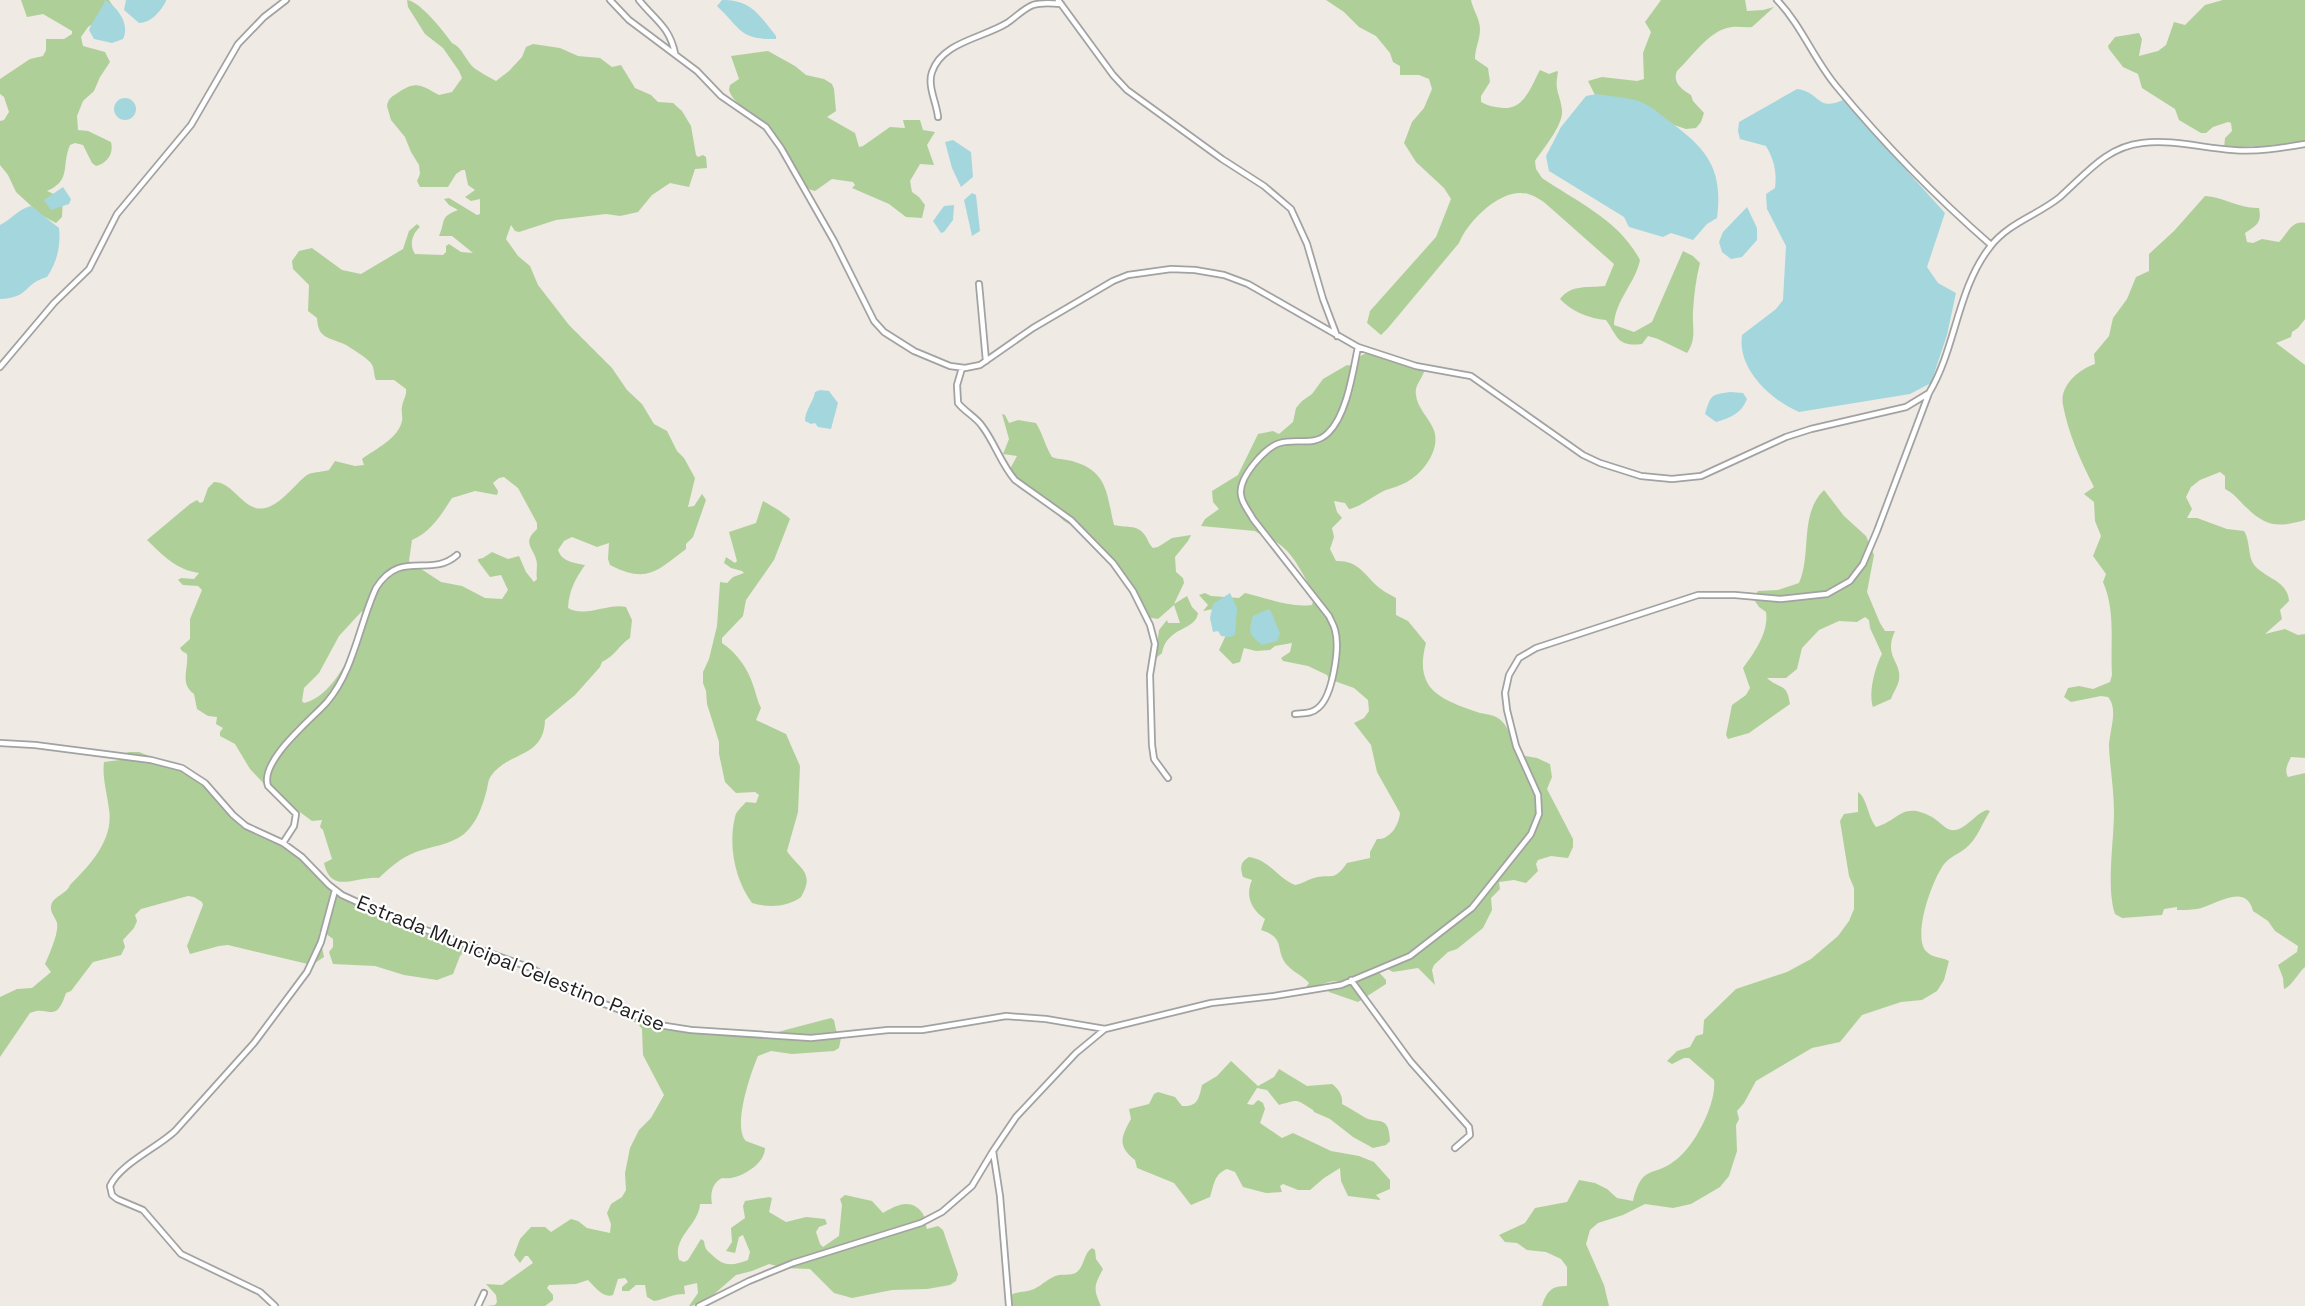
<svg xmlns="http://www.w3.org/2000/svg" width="2305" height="1306" viewBox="0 0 2305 1306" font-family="'Space Grotesk',sans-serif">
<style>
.forest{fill:#afcf98;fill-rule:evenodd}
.water{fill:#a4d7dd}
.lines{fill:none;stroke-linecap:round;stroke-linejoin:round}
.street-casing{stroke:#a2a2a2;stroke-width:8}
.street{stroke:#fff;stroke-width:4.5}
.labels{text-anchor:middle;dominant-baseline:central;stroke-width:4.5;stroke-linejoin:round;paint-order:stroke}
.street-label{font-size:20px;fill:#1e1e1e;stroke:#fff}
</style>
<rect width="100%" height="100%" fill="#efeae4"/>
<path class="forest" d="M21,0H109L115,9L88,27L81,37L83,46L105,52L110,62L100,77L94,91L83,101L77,116L78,130L88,131L111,142C114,154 107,163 96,166L92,163L83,145L75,143L70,145C61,166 72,180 47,191C64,199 63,196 62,217L56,223L41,215L16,192L8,175L0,165V121L4,120L9,112L4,97L0,94V79L30,59L43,56L46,50V39H64L72,34V31L43,14L27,17Z
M407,0C420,1 444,32 452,43C462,47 466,61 474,68C481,73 489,77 496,81L509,71L522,57L526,47L533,44L560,48L578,56L600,58L612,67L621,65L635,88L651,95L658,102L673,103L682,111L691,126L696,155L698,157L703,155L706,157L707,168L695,169L689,187L670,183L652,195L638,212L620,216L606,214L556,220L519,232L515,231L511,225L506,239L518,256L530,266L538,285L569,325L612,368L627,390L642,404L654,424L667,431L677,451L684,458L695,478L688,507L694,506L702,494L706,500L693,537L686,544V549C657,571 647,584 610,565L608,559L609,543L597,547L572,537L564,541L558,550C562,562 575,563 585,565C575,579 569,591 568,608C586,618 608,603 626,607L632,620L630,638C618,646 616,655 602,662L600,667L575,695L545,720C544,759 508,751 491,776C488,780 488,785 487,789C483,805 477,823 464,834C450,845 432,846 416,852C402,857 389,868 379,878C358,875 331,896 324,863L332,859L323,830L320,827L322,820L312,821L270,790L250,769L235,744L220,736V732L223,728L216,724L217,717L208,716L197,709L194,694C179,684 189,668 187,654L182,651L180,648L190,639V619L202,590L198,586L183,585L178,580L181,578L194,579L199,573C177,570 162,555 147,540L190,504L197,500L200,503L203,502L208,488L214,482C230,482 239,501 253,507C274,516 293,485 307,475C311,472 322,472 329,470L335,461L355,466L364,465L362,459C375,449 398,439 402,421C403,417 401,411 402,407C403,399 407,396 406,389L394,380H376C373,374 375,367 370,362C364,356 354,350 346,345C330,337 318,340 317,318L308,311L309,285L293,269L292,261L299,251L312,248L342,270L361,274L403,249L409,231L417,224L420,227C412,234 409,245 415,254L443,255L446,252V246L449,244L461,252L473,253L452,236H439C446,221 439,217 458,210L449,205L444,199L449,198L477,215L480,214V199L471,201L465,197L475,190L468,185L465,170H462L456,174L448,187H420L417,181L420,174L419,165L411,152L405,137L391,120L387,106C388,98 393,96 399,92C417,80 422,86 439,95L452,92L462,78L459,71L443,48L425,34L408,7ZM504,477L518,488L537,523V529C520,544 536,549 537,564C537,569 536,574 537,579L534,582L526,572L519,556L508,559L492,552L483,558L478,559V561L490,577L501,575L508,590L502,599L485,598L462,586L441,582L409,561L412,540C431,532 441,515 452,498L475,491L497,495L498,491L493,483L499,478ZM362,611C360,641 336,696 304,703L302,701L304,688L319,673L339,636Z
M1326,0H1471C1473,10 1480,19 1480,29C1480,40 1475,48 1475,59L1488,68L1490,82L1481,96V102C1488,106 1495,107 1503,108C1525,109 1531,86 1540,70L1549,74L1557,71L1558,72C1554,92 1560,93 1562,110C1564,124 1543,149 1535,161L1536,169L1542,178C1577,202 1619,220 1640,260C1635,284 1615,300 1614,325L1634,332L1652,322L1683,251L1693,256L1700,263C1696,278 1694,295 1693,311C1692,327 1697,339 1687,353L1658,339L1648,336L1642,344C1617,347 1618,337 1606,320C1590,319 1571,311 1560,299C1571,284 1588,288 1605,286L1614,264L1545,203C1538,198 1528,192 1519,193C1495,194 1467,223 1459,243L1388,328L1381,335L1367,323L1370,311L1436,237L1451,199L1444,188L1416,162L1404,143L1412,122L1424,108L1432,89L1429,79L1419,75H1400V66L1393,62L1390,53L1376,36L1359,27L1344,12Z
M1661,0H1745L1747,11L1763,10L1774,7L1752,27C1745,28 1739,26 1732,27C1710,29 1692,57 1677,71C1672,82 1682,90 1691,95L1693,101L1704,113L1701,122L1696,128L1686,129L1674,125L1595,95L1588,81L1602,77L1637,81L1644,79L1643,53L1651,32L1645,22Z
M2223,0H2305V145L2272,150L2252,146L2224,149L2225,138L2232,131L2231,123L2228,122L2213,127L2206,133H2201L2179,120L2175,109L2142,88L2138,74L2123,67L2109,49L2108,46L2115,37L2139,33L2142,39L2139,56L2158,51L2166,45L2174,22L2185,25L2205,5Z
M768,51L795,66L806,75L824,79L832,84L834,89L836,111L827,117L855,133L859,147L863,146L890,127L905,128L903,120H920L923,130L935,132L927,145L934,165L920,164L910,181L912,192L919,197L925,205L922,218L906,217L889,204L852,188L855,185L853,182L832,179L815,191C800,190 783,149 775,136C764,119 734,107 729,90L730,85L739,79L731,56Z
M2205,196C2224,197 2240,209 2259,208C2262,223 2257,225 2245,233L2247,242L2253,243L2262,239L2279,242C2287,235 2291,220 2305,223V319L2298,328L2292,332L2291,337L2276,343L2305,365V520C2280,527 2267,528 2247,508C2239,501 2235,494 2225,489V476L2220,472L2200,480L2191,487L2186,497L2192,509L2187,518H2197L2227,529L2244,531C2251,542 2247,558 2256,567C2268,579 2288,582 2289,601L2280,610L2282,619L2265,634L2285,629L2298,635L2305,634V758L2291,757C2288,763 2284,770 2288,777L2305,773V967C2298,973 2292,986 2284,989L2283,978L2278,965L2297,952L2298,946L2275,931L2268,921L2253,911C2246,881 2214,906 2197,909C2190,910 2183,910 2177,910V907L2164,909L2162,915L2122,918L2115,914C2106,888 2114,841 2114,812C2114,790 2110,768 2109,747C2109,731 2119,710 2108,697L2101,696L2071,702L2064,697L2068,688L2079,686L2093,689L2110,682L2112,675C2110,644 2116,611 2103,582L2106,574L2093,556L2101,536L2095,521L2094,502L2084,494L2094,487C2081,462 2068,433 2063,405C2059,386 2079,369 2095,364L2094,354L2109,336L2113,318L2127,299L2136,277L2149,271V254L2174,231Z
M1366,353H1378L1425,369C1423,378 1414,385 1416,395C1417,407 1428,417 1433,428C1442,447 1425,472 1407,482C1401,485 1393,488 1386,490C1374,495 1359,508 1349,509L1345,503L1334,501L1337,512L1342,518L1332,528L1334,537L1330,549L1336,561C1356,560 1363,572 1376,585C1381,590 1389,594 1396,598V615L1408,621L1426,643C1413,691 1442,700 1480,713C1486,714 1493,715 1498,718C1509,725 1514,744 1519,755L1537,758L1550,764L1552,777L1547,789L1573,839V847L1568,858L1551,856L1538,860L1536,864L1538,871L1526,883L1514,880L1499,882L1500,889L1491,898L1492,910L1483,928L1457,949L1448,952L1434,965L1432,970L1435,985L1418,968L1393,972L1380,965L1377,970L1386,980V984L1358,1002L1329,992L1328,990L1341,986L1342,983C1330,977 1317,989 1304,990L1309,983C1303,976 1293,972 1287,965C1274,950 1287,938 1261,930L1265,919C1251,909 1245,896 1252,880L1243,877C1240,868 1240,862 1249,857C1270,860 1277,878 1295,885C1302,884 1307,880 1314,878C1331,873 1333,883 1347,863L1370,858V852L1377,839C1390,840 1399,825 1400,813L1377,772L1371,745L1354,723L1364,718L1369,711L1368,700L1354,688L1329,679L1327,675L1308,666L1283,661L1281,658L1290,652L1292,643L1275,646L1270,650L1256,651L1244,648L1240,662L1233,664L1219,650L1226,635L1218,608L1203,611L1208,605L1199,595L1205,593L1211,596L1239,598L1245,593C1267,598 1290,608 1312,605L1315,594C1303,577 1296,556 1279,544C1272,538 1263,537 1255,531L1201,526L1205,519L1219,509L1213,502L1212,491L1238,475L1258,434L1273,431L1279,434L1293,422L1296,408L1302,401L1312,394L1323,379L1347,365L1353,366L1357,358Z
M1002,414L1005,415L1009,423L1018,420L1036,423C1043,434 1045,446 1052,457C1060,460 1068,459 1075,462C1109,472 1107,498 1114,525C1125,528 1136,524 1144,534C1148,539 1148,543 1153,548L1158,547L1172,538L1191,535L1188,541L1175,557L1176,572L1183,578L1184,583L1174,604L1187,596L1192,607L1198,613C1196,631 1167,626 1162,653L1155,659L1159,630L1167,620L1168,623H1180L1174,605L1158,619L1147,617L1137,604L1128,580L1097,541L1086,538L1076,528L1064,521L1042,499L1013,482L1010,469L1017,456L1003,454L1009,439Z
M1824,490L1844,516L1866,536L1874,555L1867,592L1880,623L1885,631H1895C1883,657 1902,661 1899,680C1898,686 1893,693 1891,699L1873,707C1868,693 1875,667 1882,654L1870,628L1869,620L1865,617L1857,622L1839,621L1819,630L1802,648L1797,669L1786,678H1767C1780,690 1787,682 1790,704L1749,733L1728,739L1726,735L1732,705L1746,695L1750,688L1743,668C1755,652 1769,632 1766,612L1759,607L1753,598L1758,591L1778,590L1799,583C1812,554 1799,514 1824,490Z
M763,501C769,504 787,515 790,519L774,560L746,600L743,616L722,638V643C737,653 748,669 753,685C756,693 757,700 761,708L756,720L786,734L800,766L798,812L787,851C798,868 816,872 801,897C788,907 768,908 752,903C735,880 728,846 735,817C736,811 742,807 746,802L756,803L759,795L755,792L736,793L725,782L719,754V742L707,704L706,691L703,683V672L709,659L717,626L720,582L727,583L733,577L744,573L742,571L731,568L724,563L726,557L735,563L737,561L729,532L756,523Z
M129,752H139L195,774L221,803L250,828L291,850L332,891L353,900L362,901L372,909L381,910L431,930L452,934L466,944L467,948L460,956L453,974L437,980L404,975L375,966L333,964L329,952L333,947V939L321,930L319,933L324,957L312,965L228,945L219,946L190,954L187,946L203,905L202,902L194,897L188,896L141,909L135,915L137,921L134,928L123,940L125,947L121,955L93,962L71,991L66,993C55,1026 49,1004 30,1013L0,1057V997L17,989L32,988L51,972L45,964C49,955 59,933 57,923C56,918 50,913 51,906C53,896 67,894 70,885C90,865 114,840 109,809C107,793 102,777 104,762L120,760L122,754Z
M1858,792C1867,798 1868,817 1876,827C1900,820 1902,801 1932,817C1938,820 1945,829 1951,830C1965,832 1975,813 1987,810L1990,811C1983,822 1979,834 1971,843C1964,852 1952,855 1945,863C1933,877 1913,933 1925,950C1932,959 1940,956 1949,961L1944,980L1937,991L1922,1000L1901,1002L1862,1015L1840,1042L1812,1048L1756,1081L1744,1103L1737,1111L1739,1119L1736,1125L1737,1151L1729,1176L1720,1187L1691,1204L1673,1208L1645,1204L1623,1215L1598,1223L1590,1230L1586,1244L1604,1285L1609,1306H1542C1547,1291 1551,1286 1567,1286V1267L1561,1259L1546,1252L1527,1250L1517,1243L1505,1242L1499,1235L1525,1223L1535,1208L1567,1202L1579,1180L1595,1183L1607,1189L1617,1198L1633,1201C1643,1162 1653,1179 1677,1159C1695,1145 1717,1103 1714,1080L1689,1058H1684L1672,1064L1667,1061L1677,1051L1690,1047L1696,1036L1703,1034L1704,1020L1736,989L1787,972L1811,959L1838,936L1849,921L1854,909V888L1849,876L1840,821L1844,814L1858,812Z
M626,1014L670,1027L718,1035L742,1031L770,1034L831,1018L834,1020L836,1030L841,1038L839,1048L834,1051L792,1054L771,1051L758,1056C751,1072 732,1127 746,1141L765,1148C765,1165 737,1181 722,1178C712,1183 710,1194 712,1204H700C699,1225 672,1237 679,1260L684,1262L688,1260L701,1239L704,1241C705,1248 706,1250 711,1254C724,1267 732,1266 748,1260L750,1252L743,1235L739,1237L735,1253L726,1251L732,1242L731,1228L745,1218L743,1206L745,1201L769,1197L772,1198L769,1212L786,1222L806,1217L825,1219L827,1224L819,1227L816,1232L820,1244L823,1247L839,1236L842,1205L840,1199L845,1195L872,1201L883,1213C896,1205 912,1197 923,1214C926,1219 925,1224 927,1229L938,1226L943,1230L958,1274L956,1281L950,1285L927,1289L892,1290L852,1298L834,1293L810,1269L785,1268L769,1264L752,1271L736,1275L712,1296L692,1306H689L698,1293L697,1283L684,1286L685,1294C671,1294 666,1299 654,1301L647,1297L645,1285H636L629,1291H622V1287L628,1282L625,1278L618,1279L613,1295C604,1299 595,1287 588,1280L576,1284L549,1285L547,1288L553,1295V1300L545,1306H487L495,1305L497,1302L496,1295L486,1284L502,1285L533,1263L528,1256H525L520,1263L514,1255L520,1239L531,1227H545L551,1232L571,1219L578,1221L587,1228L610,1233L611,1224L607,1213L611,1204L622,1197L626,1190L625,1173L630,1148L639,1130L651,1118L664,1095L643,1055L642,1029L638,1024L625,1017Z
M1231,1061L1258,1086L1274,1077L1279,1069L1307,1086L1332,1084C1339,1089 1343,1096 1342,1104C1350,1108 1357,1113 1364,1117C1377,1125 1389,1113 1390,1141L1386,1145L1373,1148L1353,1137L1330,1119L1314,1112L1313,1110C1294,1098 1299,1100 1279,1105L1267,1090L1257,1088L1247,1104L1253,1105L1258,1100L1263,1103L1265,1109L1260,1123L1282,1138L1293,1133L1331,1151L1359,1156L1374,1162L1390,1180V1189L1376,1195L1381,1200L1348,1196L1341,1181L1340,1168L1324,1178L1310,1190H1298L1283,1184L1280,1186L1282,1192L1266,1193L1243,1187L1235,1172L1227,1169C1214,1174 1214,1185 1210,1197L1191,1205L1174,1183L1137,1168L1135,1160C1117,1146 1121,1137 1131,1119L1129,1109L1149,1104L1154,1094L1158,1092L1175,1097L1182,1106C1198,1107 1199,1098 1202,1085L1217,1076Z
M1092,1248L1095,1250L1096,1259L1103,1269C1094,1286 1093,1288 1101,1306H1005C1007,1289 1023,1294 1034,1289C1043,1285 1049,1277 1059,1275C1065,1274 1072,1276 1077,1272C1085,1265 1083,1254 1092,1248Z"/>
<path class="water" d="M105,0C119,8 130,25 123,39L112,43L94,39L89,30C94,18 101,12 105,0Z
M126,0H166V1C161,11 151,23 139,23L124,10Z
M722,0C752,0 759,15 776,36V39C740,40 741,29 717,6Z
M1797,89C1821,92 1816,112 1843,100L1945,213L1927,267L1938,283L1956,293L1947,335L1931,383L1910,394L1799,412C1771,400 1737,369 1742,335L1776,309L1783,300L1786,246L1767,209L1766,194L1775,188C1777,171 1774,160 1766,146L1740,139L1738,131L1739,122Z
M1597,94C1612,97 1634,97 1647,105C1656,110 1665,118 1673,124C1709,151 1723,171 1717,218L1707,224L1693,240L1671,233L1663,237L1629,227L1624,217L1549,171L1546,156L1561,127L1586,96Z
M114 109a11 11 0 1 1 22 0a11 11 0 1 1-22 0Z
M953,140L971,152L973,177L961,187L952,168L945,142Z
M63,187L71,199L69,204L51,210L44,200Z
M972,193L976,195L980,231L972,236L964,200Z
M954,205L953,220L944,232L941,233L933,221L944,206Z
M31,206L59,228C61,246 57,262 47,277C24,283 30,298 0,299V225C11,220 18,209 31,206Z
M1747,207L1757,228V240L1742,257L1731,259L1722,252L1719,242L1723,232Z
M820,390L829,391L838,403L831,429L818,427L815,423L811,424L805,421C805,410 813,403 815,392Z
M1730,392L1743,393L1747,399C1742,413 1730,418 1716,422L1705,414C1711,395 1710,395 1730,392Z
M1230,593L1237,608L1235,635L1230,637L1221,636L1218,631L1213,632L1210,618L1213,604Z
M1269,609C1274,615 1276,626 1280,633L1277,641L1262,645C1249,634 1248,633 1253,616Z"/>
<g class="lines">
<g class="street-casing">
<path id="street" d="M610,0L629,20L697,71L721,96L766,127L781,148L834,241L874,321L884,332L914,351L950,366L965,368L980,365L1033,328L1113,281L1128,275L1171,269L1195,270L1224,275L1248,284L1358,347L1416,366L1471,376L1583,455L1600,463L1641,476L1672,479L1701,476L1786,437L1811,429L1906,407L1929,393
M639,0C655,20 669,26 675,53
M1058,0L1113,75L1127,90L1222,159L1264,186L1291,209L1307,244L1323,299L1337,336
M1777,0C1802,26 1814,60 1837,87C1884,144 1936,197 1991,245
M938,117C937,104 927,86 932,72C942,42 983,38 1007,23C1016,17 1023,9 1033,5C1042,2 1052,3 1061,4
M979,284L986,361
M0,367L54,303L89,269L117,214L191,125L238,44L264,17L286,0
M962,368L957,385L958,403C965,412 976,417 982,426C995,443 1001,464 1015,480L1071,520L1113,563L1133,591L1150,625L1155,644L1150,675L1152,745L1154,759L1168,778
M1295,714C1303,713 1312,714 1318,708C1333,696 1340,647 1335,630C1334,625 1331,621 1329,616L1253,519C1249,511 1242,504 1241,495C1238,478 1265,447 1280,443C1297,438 1314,447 1328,433C1347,415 1353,371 1358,347
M0,743L35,745L151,760L182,768L205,783L233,815L246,826L283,843L302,857L329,885L342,895L390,917L531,968L571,991L659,1025L691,1030L811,1038L888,1030H922L1006,1016L1046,1019L1105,1029L1211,1003L1274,996L1341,985L1410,956L1472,908L1531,834L1539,814L1538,795L1516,746L1507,710L1505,693L1509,675L1519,658L1536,648L1698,595H1735L1781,599L1827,594L1850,581L1863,564L1877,531L1929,393C1956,348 1957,289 1990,247C2008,223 2038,215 2060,197C2086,174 2106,147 2142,143C2172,139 2202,148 2233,150C2257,152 2281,148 2305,144
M283,843L294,826L296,814L268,786C259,761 312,719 327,702C354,670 359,625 376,588C401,548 430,579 457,555
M1351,980L1411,1062L1469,1127L1470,1135L1455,1148
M275,1306L260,1292L181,1254L143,1210L117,1199L112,1195L110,1186C120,1164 157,1148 175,1131L254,1043L307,972L321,942L335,890
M478,1306L484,1293
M699,1306L749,1281L793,1263L921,1223L942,1212L972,1186L993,1151
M1009,1306L1000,1196L993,1151L1016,1117L1076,1053L1105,1029"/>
</g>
<use href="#street" class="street"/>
</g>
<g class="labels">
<g class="street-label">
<text transform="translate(511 963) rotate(22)">Estrada Municipal Celestino Parise</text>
</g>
</g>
</svg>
